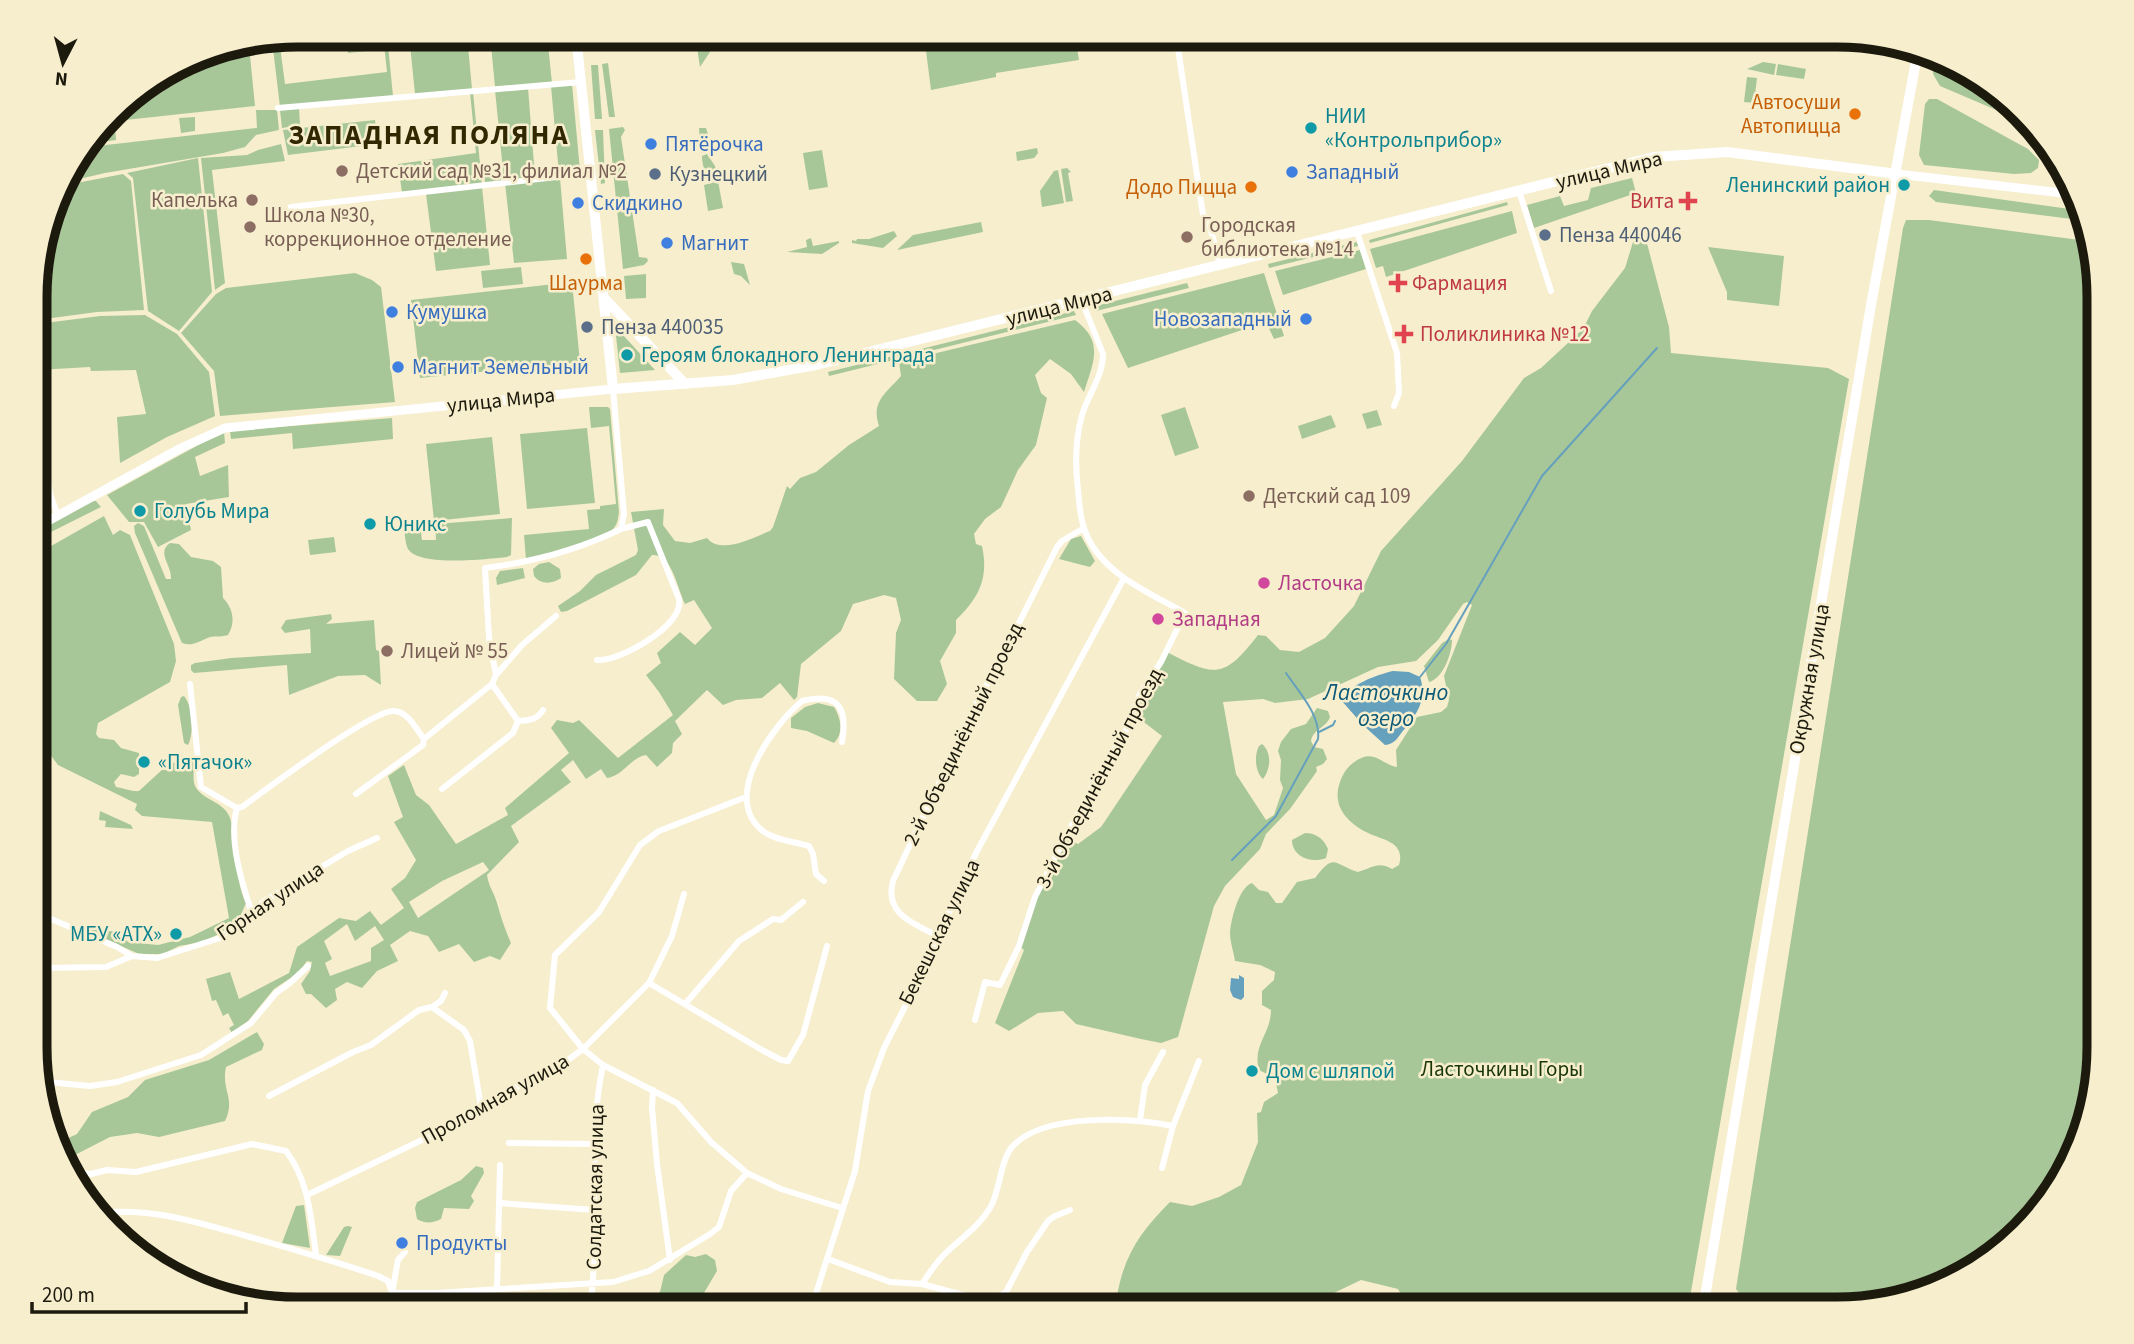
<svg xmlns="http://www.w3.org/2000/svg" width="2134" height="1344" viewBox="0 0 2134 1344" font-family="'Source Sans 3',sans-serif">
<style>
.green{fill:#a8c799;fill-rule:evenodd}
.water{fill:#65a0bd}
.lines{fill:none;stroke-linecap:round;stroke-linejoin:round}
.stream{stroke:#65a0bd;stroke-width:2}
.minor{stroke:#fff;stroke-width:6}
.secondary{stroke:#fff;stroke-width:9}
.primary{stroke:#fff;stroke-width:10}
.food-dot{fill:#e8710a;stroke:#f7eece;stroke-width:2.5}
.culture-dot{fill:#0f9aa8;stroke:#f7eece;stroke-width:2.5}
.shop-dot{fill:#3f7fe0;stroke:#f7eece;stroke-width:2.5}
.education-dot{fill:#8d6e63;stroke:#f7eece;stroke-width:2.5}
.service-dot{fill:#5c6f8a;stroke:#f7eece;stroke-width:2.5}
.health-dot{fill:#e0444e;stroke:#f7eece;stroke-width:2.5}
.hotel-dot{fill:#d1479c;stroke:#f7eece;stroke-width:2.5}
.labels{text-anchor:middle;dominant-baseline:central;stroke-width:5;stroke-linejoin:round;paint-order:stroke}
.food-label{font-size:21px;fill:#c56008;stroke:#f7eece;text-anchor:end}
.culture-label{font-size:21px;fill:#0d838f;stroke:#f7eece;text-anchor:start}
.shop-label{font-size:21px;fill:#366cbe;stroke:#f7eece;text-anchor:start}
.street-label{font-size:21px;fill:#1c190d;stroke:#f7eece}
.education-label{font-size:21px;fill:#785e54;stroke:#f7eece;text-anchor:start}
.service-label{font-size:21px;fill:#4e5e75;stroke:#f7eece;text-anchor:start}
.health-label{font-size:21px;fill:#be3a42;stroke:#f7eece;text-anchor:start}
.hotel-label{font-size:21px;fill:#b23c85;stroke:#f7eece;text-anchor:start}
.park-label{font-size:21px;fill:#193704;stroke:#f7eece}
.water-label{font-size:23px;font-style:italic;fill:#0c5a77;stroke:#f7eece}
.district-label{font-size:28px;font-weight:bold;letter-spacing:2px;fill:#322800;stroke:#f7eece}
.rim{fill:none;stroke:#1c190d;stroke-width:9}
</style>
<rect width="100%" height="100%" fill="#f7eece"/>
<path class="green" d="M376,35L377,50L348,53L346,36Z
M383,35H387L393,96L280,107L272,40L279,39L285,84L387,72Z
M409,35H467L472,89L415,94Z
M490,35H547L552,83L495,87Z
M924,35H1075L1079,60L996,73V77L931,90Z
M704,37H708L710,52L700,67L697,48Z
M249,45L255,106L107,122L124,100L197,55Z
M1934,57L1982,79L2022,121L1940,86L1933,74Z
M1763,62L1776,64L1774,75L1747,69Z
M608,63L615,117H609L602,64Z
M1778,64L1806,69L1804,79L1776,75Z
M591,65H598L602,119H595Z
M1747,77L1757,78L1754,103L1744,102Z
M572,84L580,171L559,174L551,86Z
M528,88L535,177L504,181L495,90Z
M470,92H473L482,184L402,193L398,164L476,153Z
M1929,99H1937L2028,149L2039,160L2038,168L2031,173L2014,174L1924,165L1919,155L1925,104Z
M299,108L300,125L282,128L280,110Z
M256,110H277L279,130L256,135L245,147L223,153L105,173L62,183L88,147L257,128Z
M195,117V131L181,133L179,118Z
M375,120L378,144L288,155L283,130Z
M115,125L116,140L102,142L101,130L104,127Z
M623,127L625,130L621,137L639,257L647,258L648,261L644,265L623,269L609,129Z
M699,128H706L708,134L706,152L701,153Z
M595,130H603L605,183L601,184Z
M281,144L285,161L212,170L225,283L215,290L201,158L247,155L258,150Z
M1037,148L1038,153L1034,158L1017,161L1016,152Z
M822,150L828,187L809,190L803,153Z
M707,154L715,166L718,180C706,178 702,167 702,156Z
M198,158L212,292L179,331L148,311L133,178L127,173Z
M500,164L502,181L485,183L483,166Z
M1067,168L1071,172L1068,173L1073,201L1066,202L1061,169Z
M1058,170L1064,203L1042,207L1040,191L1054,171Z
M123,174L131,181L144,310L97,312L37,320V263L61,186Z
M560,178L567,259L514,263L505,183Z
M1632,178L1636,193L1534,228L1527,205L1560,196L1564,206L1588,200L1591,188Z
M718,181L723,208L708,211L704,185Z
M482,187L490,265L436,271L426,194Z
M1934,190L2077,210L2080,220L1936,202L1929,196Z
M1507,202L1508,205L1370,243L1369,240Z
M1512,211L1517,233L1386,277L1383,266L1376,268L1370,249Z
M1906,220H1929L2087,241L2098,280V1064L2085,1131L2055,1192L1968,1274L1854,1308H1750L1736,1289L1903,228Z
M981,222L983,232L897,250L913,235Z
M894,231L897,236L883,248L852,243V240L856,241L857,239H869Z
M1644,232L1669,327L1671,353L1828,368L1849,379L1688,1309H1409L1398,1289L1361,1280L1317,1301L1312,1309H1141L1117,1296C1124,1255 1141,1231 1170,1202L1192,1206L1219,1197L1241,1185L1258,1142L1257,1113L1261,1112L1264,1102L1278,1093L1275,1078L1259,1070C1252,1045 1271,1034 1271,1010L1262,1005V991L1274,980L1275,972L1260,965L1235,961C1234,953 1230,942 1230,933C1231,919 1239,887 1252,883L1259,890L1268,892L1276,903H1282L1297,882L1315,878C1335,852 1333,864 1358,872C1372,868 1378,861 1392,869L1399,865C1406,841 1381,840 1366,832C1347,822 1333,807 1339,785C1342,776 1345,769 1353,763C1374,747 1380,764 1397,767L1396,750L1417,717L1441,712L1447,707L1449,700L1444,676L1472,605L1467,602L1463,604L1438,640L1416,661L1378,667L1308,699L1275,703L1263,699L1223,702L1236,774L1266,820L1274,815L1283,788L1280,780L1281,760L1278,751L1281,742L1291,729L1306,724L1317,708L1328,711L1330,717C1326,728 1313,729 1311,741L1314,747L1323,749L1327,759L1323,764L1316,767L1317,771L1290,809L1266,834L1260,849L1225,886L1214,906L1178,1037L1161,1043L1141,1039L1076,1024L1063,1011L1038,1013L1009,1031L995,1023L1024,950L1019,946L1035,897L1067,839L1078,844L1101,827L1162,736L1132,713L1165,651C1215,677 1223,680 1258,635L1266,636L1280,650L1299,652L1325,638L1354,606L1381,551L1462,461L1524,378L1541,368L1583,329L1592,311L1625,268L1633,242Z
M811,238L813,246L839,241V243L822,254L787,252L807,247L806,240Z
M1357,242L1358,246L1269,268L1268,264Z
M1708,247L1784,256L1779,306L1727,300V292Z
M1360,250L1366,269L1283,295L1275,271Z
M731,262L744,264L750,285L741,276L734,274Z
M521,267L523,284L483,288L481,271Z
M355,273L372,280L381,287L395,402L220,416L214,371L181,333L216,294L226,288Z
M1264,273L1284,336L1274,339L1266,322L1128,368L1102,314Z
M646,274V298L626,299L624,276Z
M572,282L580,362L420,378L411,300Z
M1187,283L1189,288L1096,311L1095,306Z
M1074,311L1076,315L829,376L828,372Z
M145,315L177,334L209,372L215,416L167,437L120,463L117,417L146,414L136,370L91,371L90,367L37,370V324L100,316Z
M1075,320C1105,342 1093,363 1084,392L1071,374L1050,359L1035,375L1041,393L1047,398L1036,445L1018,470L1001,507L985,519L974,534L976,544L982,546C989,578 979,598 956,620V633L940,661L947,684L937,701H917L894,679L896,633L901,620L896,598L884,595L853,604L841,631L801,664L797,697L794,700L780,683L762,698L736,700L723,705L707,690L675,721L682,734L673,743L672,753L657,767L646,755C630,758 623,776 607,778L601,769L586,779L573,760L561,770L571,782L511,826L519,842L487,875C489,888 494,892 497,903C501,917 505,930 511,943L500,960L490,956L474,962L459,944L439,952L428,936L410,931L390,945L398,961L377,971L362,988L347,982L335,989L337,1000L326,1008L311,994H306L301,984L310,971L312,962L307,961L298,973L274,989L248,1021L232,1033L229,1028L234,1025L228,1013L223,1016L216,1000L212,1001L206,979L230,972L239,999L289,973L297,947L339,918L356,921L370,911L381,925L404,908L391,889L405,878L416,860L394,822L403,817L388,776L404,765L416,795L429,805L456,844L508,815L505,808L569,753L551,728L557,720L573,723L579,720L618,758L673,715L659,692L646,675L661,663L657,653L680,632L695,645L712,628L694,600L685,604C677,588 672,553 652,555L636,575L567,611L561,612L558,606L580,591L596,575L636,555L638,550L631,512L664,509L663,525L675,541L690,543L707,538C721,555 752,538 770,531L773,527L787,486L790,489L800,478L816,472L849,445L879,426C871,402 885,394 901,376L899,362ZM483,862L489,870L418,918L409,902L442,881ZM347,924L355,941L375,926L384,940L371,948V961L330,976L325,963L332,959L324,941Z
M617,333L623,335L655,370L620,373L616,336Z
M589,407H608L610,409L619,512C618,518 618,523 614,528C605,540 544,555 526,560L524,535L589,529L587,510L600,509V506L616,504L609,426L591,428Z
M1185,407L1199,448L1175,456L1161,415Z
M1377,410L1382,425L1367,429L1362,414Z
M1331,415L1336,427L1302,439L1298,426Z
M392,418L393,439L293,449L292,433L231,439L230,431Z
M587,428L595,503L527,509L520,434Z
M224,431L225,443L195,457L200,476L228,465L229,497L186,504L191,530L158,547L144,522H129L107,495Z
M492,437L500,514L434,521L426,444Z
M93,501H96L101,507L37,539V531Z
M104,516L113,535L120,530L130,535L174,644L176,661L170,682L98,723L96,734L99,738L114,740L121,748L139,753V774L134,777L121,774L114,782L116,787C123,788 133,792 139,791L164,768L187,756L193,759C195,768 192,778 195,786C203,801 224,801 230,818C239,846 233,875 246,903L239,919L219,934L202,942L179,946L163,954H139L92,933L89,929L119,932L128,942L158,945L190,937L229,918L212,822L142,816L135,810L137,804L58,765L40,741L42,738L37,732V554Z
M512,518L511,555L507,557C488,559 419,567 408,549C405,543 405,534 404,527L420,525L422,540H436L435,524Z
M138,523L144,526L166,579H171C172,565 156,553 170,543L179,544L191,557L213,561L221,567L223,598C233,608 236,622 228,635C222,637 216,636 210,637C199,641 193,647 182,643L135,533L134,526Z
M1081,536L1095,561L1090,567L1059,559L1071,539Z
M334,537L336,552L310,555L308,540Z
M549,562L560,569L561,578C552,584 541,585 534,576L533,569L539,564Z
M523,568L525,578L497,585L496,578L500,571Z
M331,614L332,619L326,624L374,620L376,650L379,651L381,685L365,675L338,676L289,695L287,665L194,673L191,670V665L195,663L231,658L311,653L310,629L285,633L281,628L286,620Z
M1449,639L1452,640C1452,653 1443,679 1429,682L1424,666L1442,643Z
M184,696C193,706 194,734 188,745L184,743L178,705L181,697Z
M818,703L834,707C841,718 844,733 834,743L807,731L791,728V718L805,707Z
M1262,744C1272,752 1271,769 1263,779C1255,772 1254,755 1259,746Z
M100,811L131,825L133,829L105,827L106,821L99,820Z
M1305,833C1316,833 1324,839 1328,849L1326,858C1312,864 1292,857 1292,840Z
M257,1032L264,1044L262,1050L226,1067C221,1091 236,1098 225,1121L159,1137L137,1133L110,1137L73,1156H66L60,1142L77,1134L92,1112L128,1097L145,1080L209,1060Z
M476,1166L483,1168L484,1173L471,1196L474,1201L469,1209L444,1208L441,1219C433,1223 425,1224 417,1219L415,1208L417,1202L461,1180Z
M304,1205L310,1248L282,1243L296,1206Z
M348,1226L352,1227L340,1256L326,1255L344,1227Z
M706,1254L715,1260L717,1271L695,1308L687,1306L681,1309H637L660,1292L664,1275L686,1255L695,1257Z"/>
<path class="water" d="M1393,671L1409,672L1420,677C1428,700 1416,716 1402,732C1397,739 1394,744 1385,745L1363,725L1341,700C1349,685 1376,675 1393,671Z
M1239,975L1244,978V997L1241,1000L1233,997L1230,990L1231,978L1239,979Z"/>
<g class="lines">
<path class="stream" d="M1420,677L1446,644L1542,476L1657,348
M1319,732L1333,725L1335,721
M1232,860L1276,816L1318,739C1321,715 1298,691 1286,673"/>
<path class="minor" d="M1176,35L1203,215L1208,218L1220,266
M278,108L581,82
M1519,191L1551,291
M291,207L591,173
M1357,232L1397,353L1399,393L1394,406
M37,399L50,494L58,516
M597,660C619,662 685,625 679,599L648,522L621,529
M496,675L489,638L485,568C533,562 578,550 621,529L624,514L613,389
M190,684L201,787L237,808
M492,684L518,721
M442,789L513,733L518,721C529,720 537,720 543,710
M356,794L423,745L424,739L492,684L496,675L522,645L556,616
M746,797L659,831L640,845L599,912L555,955L550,1008L583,1049L603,1065L677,1103L711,1142L747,1173L781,1189L842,1208
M237,808L242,807C265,790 371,711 393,711C408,711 416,729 424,739
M237,808C228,839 242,884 252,913
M824,881L816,874L813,854L809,846C796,842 774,840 763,831C720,798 773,725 802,701C839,692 848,708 842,742
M37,913L117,947L132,956
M938,936C913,923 884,914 893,881L980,696L998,665L1057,547L1062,541L1084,528
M37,968L106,967L132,956L157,958L220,938L264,901L348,851L377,838
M649,983L762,1050L781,1060L788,1061L803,1035L827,946
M686,1003L739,941L773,919L781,920L803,902
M432,1007L464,1030L470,1041L481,1107
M975,1020L985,982L1000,985L1019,946L1035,897L1094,782L1128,727L1140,694L1161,662L1185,613C1148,592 1098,572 1084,528C1080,516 1079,502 1078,490C1075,465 1075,440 1082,415C1088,395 1103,376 1103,354L1082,301
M37,1081L90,1086L117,1082L201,1055L251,1023L276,993L291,982L308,966
M653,1090L652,1108L657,1164L670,1260
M269,1096L353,1052L371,1045L419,1010L432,1007L441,1001L445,993
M1140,1120L1145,1085L1163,1052
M509,1143L594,1144
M1162,1168L1173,1126L1199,1061
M75,1172L91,1174L107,1170L136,1172L252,1144L286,1151C309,1181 311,1218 316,1255
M307,1195L449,1127L494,1098L561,1065L583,1049L649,983L672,936L684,894
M499,1203L595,1210
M100,1213C149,1207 196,1222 243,1235C289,1248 334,1261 378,1276L388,1281L392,1293H436L613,1282L649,1271L710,1234L719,1227L731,1191L747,1173
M828,1259L890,1282L922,1284C930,1272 938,1259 949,1250C964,1236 979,1226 990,1208C1000,1192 1000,1161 1012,1147C1043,1112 1132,1118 1173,1126
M191,1284L248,1301
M922,1284L981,1300L982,1309
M497,1289L500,1165
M981,1300L998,1297L1006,1292L1027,1252L1048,1221L1055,1216L1070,1210
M383,1309L392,1293L398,1260L405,1252
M590,1309C601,1228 586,1145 603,1065
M811,1309L855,1171L868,1091L884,1048L918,981L976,853L1124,578"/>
<path class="secondary" d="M1897,174L2072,194
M37,527L181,448L225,428L613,389"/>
<path class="primary" d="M576,35L613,389L733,380L816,365L1654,157L1727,152L1897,174
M605,299L685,384
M1703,1309L1871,305L1918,50"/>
</g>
<g class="food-dot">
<circle cx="1855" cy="114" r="7"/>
<circle cx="1251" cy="187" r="7"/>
<circle cx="586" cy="259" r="7"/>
</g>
<g class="culture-dot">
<circle cx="1311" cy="128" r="7"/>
<circle cx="1904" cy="185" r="7"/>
<circle cx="627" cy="355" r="7"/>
<circle cx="140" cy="511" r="7"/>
<circle cx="370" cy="524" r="7"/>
<circle cx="144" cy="762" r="7"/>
<circle cx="176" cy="934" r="7"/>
<circle cx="1252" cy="1071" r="7"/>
</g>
<g class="shop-dot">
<circle cx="651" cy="144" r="7"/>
<circle cx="1292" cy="172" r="7"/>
<circle cx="578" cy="203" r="7"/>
<circle cx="667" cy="243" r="7"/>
<circle cx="392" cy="312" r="7"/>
<circle cx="1306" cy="319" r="7"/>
<circle cx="398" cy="367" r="7"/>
<circle cx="402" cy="1243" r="7"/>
</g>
<g class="education-dot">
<circle cx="342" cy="171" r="7"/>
<circle cx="252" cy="200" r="7"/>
<circle cx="250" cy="227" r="7"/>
<circle cx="1187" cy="237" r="7"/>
<circle cx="1249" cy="496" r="7"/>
<circle cx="387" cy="651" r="7"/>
</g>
<g class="service-dot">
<circle cx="655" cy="174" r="7"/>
<circle cx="1545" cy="235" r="7"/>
<circle cx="587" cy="327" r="7"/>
</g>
<g class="health-dot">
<path d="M1684.5 190.5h7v7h7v7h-7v7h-7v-7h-7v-7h7z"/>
<path d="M1394.5 272.5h7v7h7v7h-7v7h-7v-7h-7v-7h7z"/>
<path d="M1400.5 323.5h7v7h7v7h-7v7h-7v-7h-7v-7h7z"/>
</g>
<g class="hotel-dot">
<circle cx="1264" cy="583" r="7"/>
<circle cx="1158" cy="619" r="7"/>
</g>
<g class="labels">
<g class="food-label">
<text x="1841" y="102">Автосуши<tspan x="1841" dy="24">Автопицца</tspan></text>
<text x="1237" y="187">Додо Пицца</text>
<text x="586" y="283" text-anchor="middle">Шаурма</text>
</g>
<g class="culture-label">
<text x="1325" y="116">НИИ<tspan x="1325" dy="24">«Контрольприбор»</tspan></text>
<text x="1890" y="185" text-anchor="end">Ленинский район</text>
<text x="641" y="355">Героям блокадного Ленинграда</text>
<text x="154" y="511">Голубь Мира</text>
<text x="384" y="524">Юникс</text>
<text x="158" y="762">«Пятачок»</text>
<text x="162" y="934" text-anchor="end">МБУ «АТХ»</text>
<text x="1266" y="1071">Дом с шляпой</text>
</g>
<g class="shop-label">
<text x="665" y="144">Пятёрочка</text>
<text x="1306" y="172">Западный</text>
<text x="592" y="203">Скидкино</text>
<text x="681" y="243">Магнит</text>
<text x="406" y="312">Кумушка</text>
<text x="1292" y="319" text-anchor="end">Новозападный</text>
<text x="412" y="367">Магнит Земельный</text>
<text x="416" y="1243">Продукты</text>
</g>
<g class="street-label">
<text transform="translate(1609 170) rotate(-13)">улица Мира</text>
<text transform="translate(1059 306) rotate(-14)">улица Мира</text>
<text transform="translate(501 400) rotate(-6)">улица Мира</text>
<text transform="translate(1809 679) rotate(-80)">Окружная улица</text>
<text transform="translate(963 734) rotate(-64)">2-й Объединённый проезд</text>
<text transform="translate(1099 778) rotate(-62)">3-й Объединённый проезд</text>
<text transform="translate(270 901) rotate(-34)">Горная улица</text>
<text transform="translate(939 932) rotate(-64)">Бекешская улица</text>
<text transform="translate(495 1099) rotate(-29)">Проломная улица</text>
<text transform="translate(595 1187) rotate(-89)">Солдатская улица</text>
</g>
<g class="education-label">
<text x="356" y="171">Детский сад №31, филиал №2</text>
<text x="238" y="200" text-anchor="end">Капелька</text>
<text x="264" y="215">Школа №30,<tspan x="264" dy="24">коррекционное отделение</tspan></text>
<text x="1201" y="225">Городская<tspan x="1201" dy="24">библиотека №14</tspan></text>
<text x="1263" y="496">Детский сад 109</text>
<text x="401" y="651">Лицей № 55</text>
</g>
<g class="service-label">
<text x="669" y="174">Кузнецкий</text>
<text x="1559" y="235">Пенза 440046</text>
<text x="601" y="327">Пенза 440035</text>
</g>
<g class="health-label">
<text x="1674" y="201" text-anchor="end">Вита</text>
<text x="1412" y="283">Фармация</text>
<text x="1420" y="334">Поликлиника №12</text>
</g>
<g class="hotel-label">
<text x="1278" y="583">Ласточка</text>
<text x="1172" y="619">Западная</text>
</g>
<g class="park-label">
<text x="1502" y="1069">Ласточкины Горы</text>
</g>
<g class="water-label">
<text x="1386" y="692">Ласточкино<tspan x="1386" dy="26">озеро</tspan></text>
</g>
<g class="district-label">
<text x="429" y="135">ЗАПАДНАЯ ПОЛЯНА</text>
</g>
</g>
<path d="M0 0H2134V1344H0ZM297 47H1837A250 250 0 0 1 2087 297V1047A250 250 0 0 1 1837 1297H297A250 250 0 0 1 47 1047V297A250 250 0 0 1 297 47Z" fill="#f7eece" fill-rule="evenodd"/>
<path class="rim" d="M297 47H1837A250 250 0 0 1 2087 297V1047A250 250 0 0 1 1837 1297H297A250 250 0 0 1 47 1047V297A250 250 0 0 1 297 47Z"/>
<g transform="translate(63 63) rotate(186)" stroke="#f7eece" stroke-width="5" paint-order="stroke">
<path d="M0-5L12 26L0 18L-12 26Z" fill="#1c190d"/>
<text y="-10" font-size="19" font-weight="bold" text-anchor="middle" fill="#1c190d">N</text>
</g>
<path d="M32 1302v10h214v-10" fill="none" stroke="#1c190d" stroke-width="3.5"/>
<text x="42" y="1302" font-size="21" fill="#1c190d" stroke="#f7eece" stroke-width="5" paint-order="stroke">200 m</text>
</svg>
